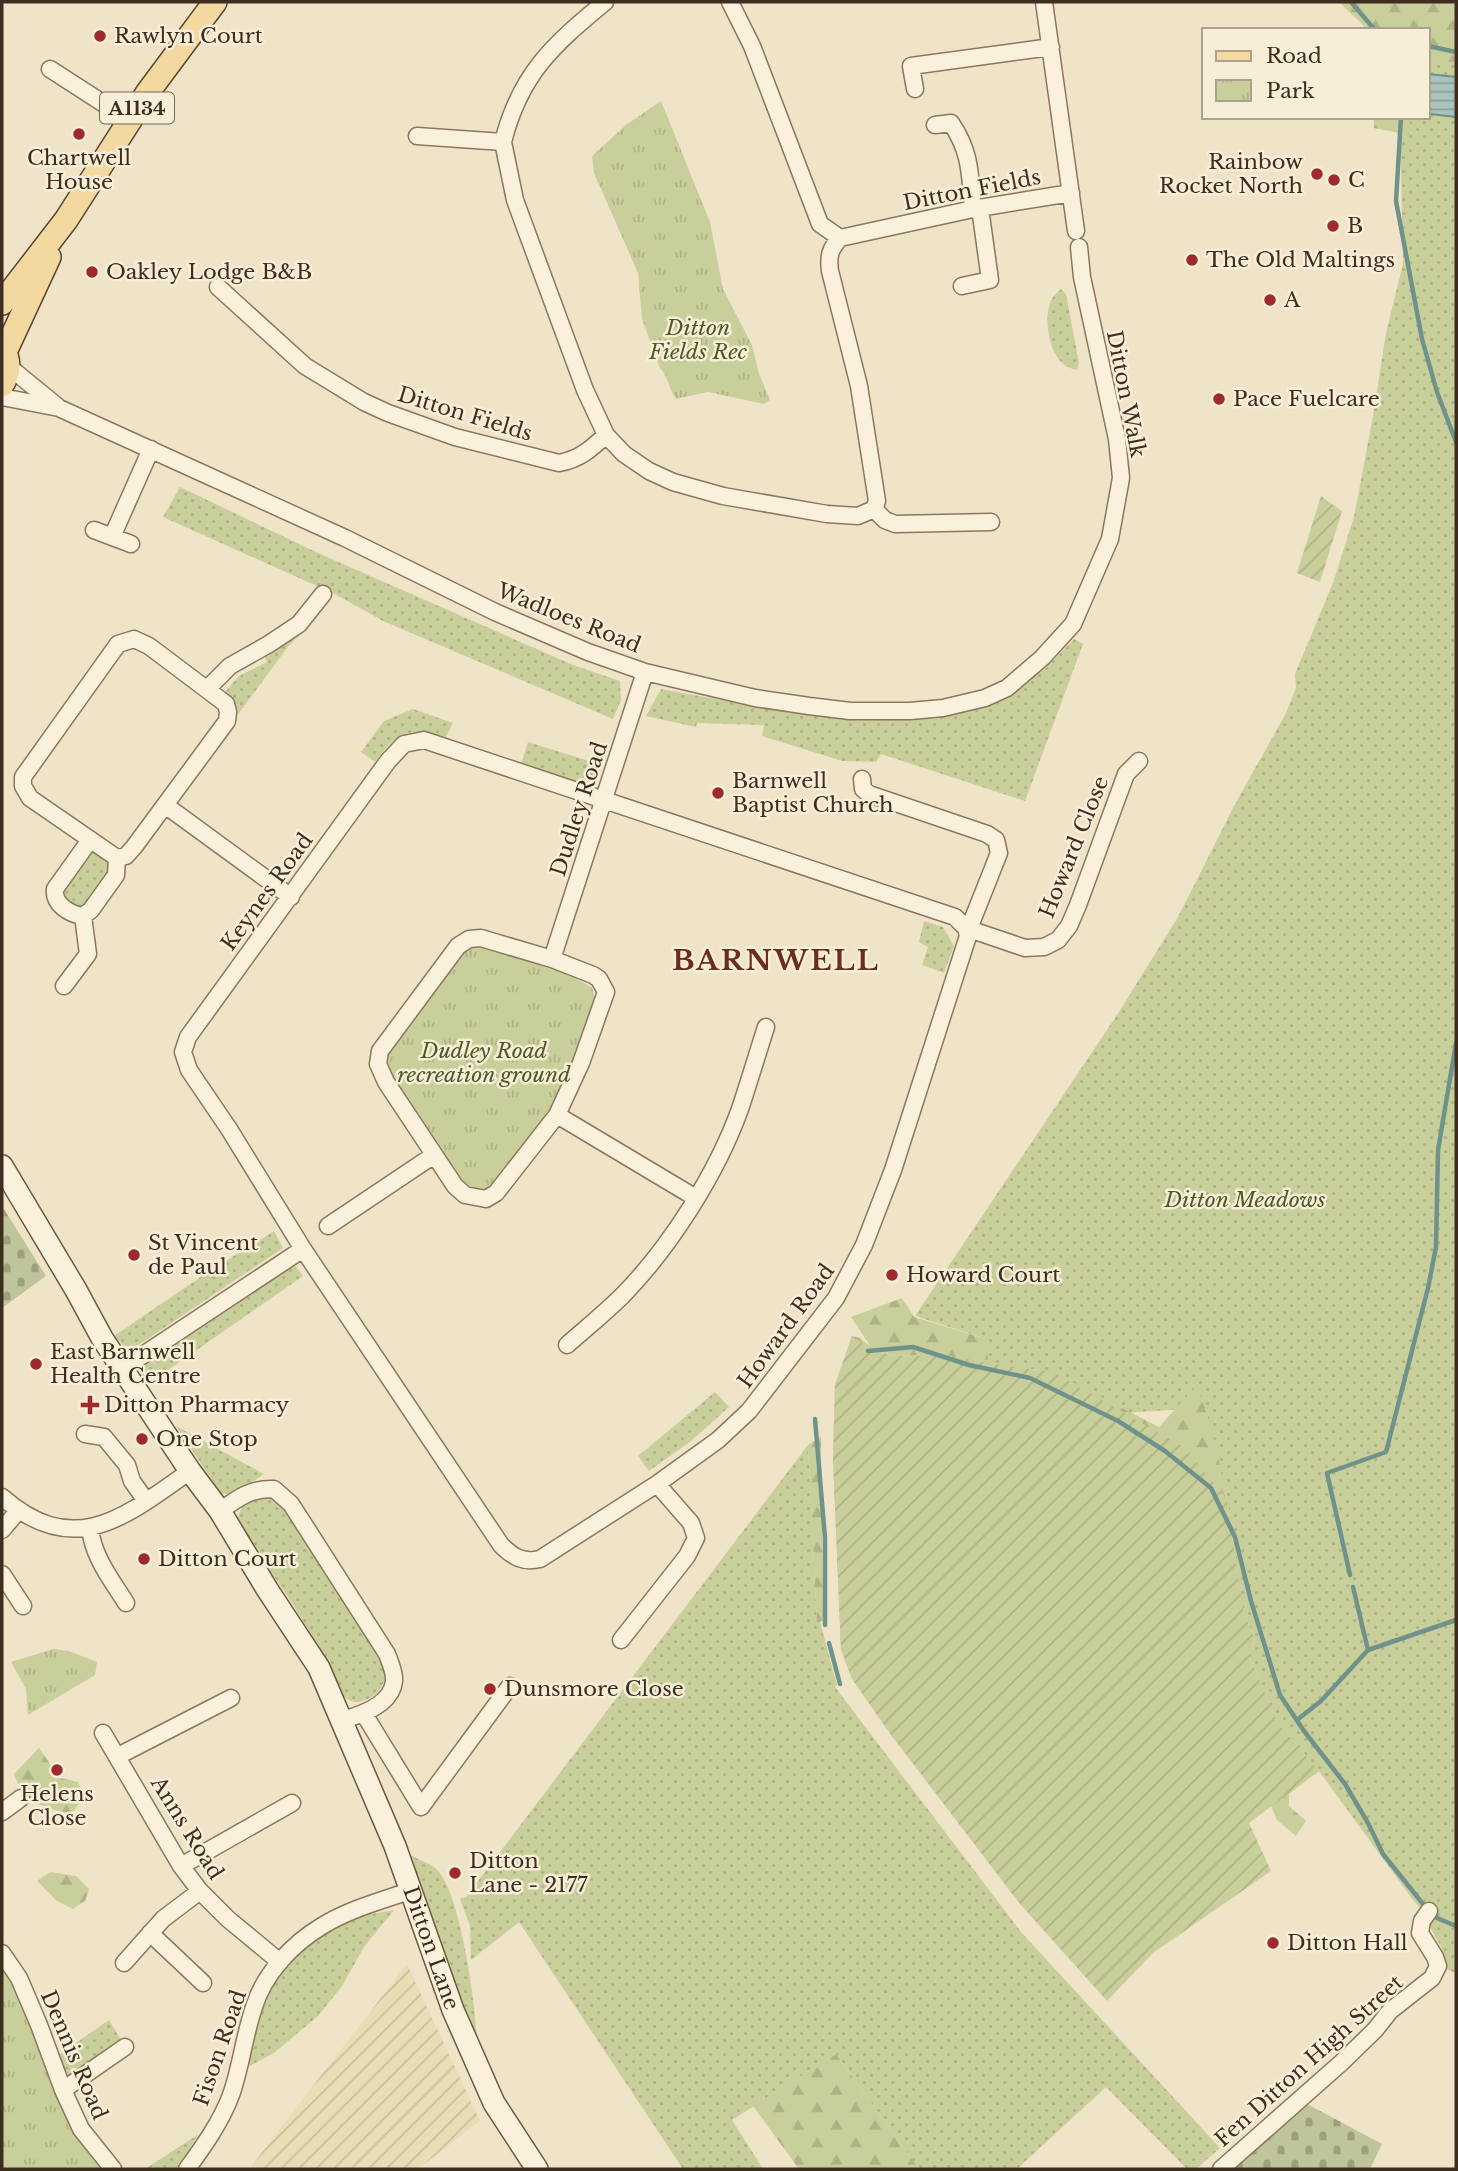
<svg xmlns="http://www.w3.org/2000/svg" width="1458" height="2171" viewBox="0 0 1458 2171" font-family="'Libre Baskerville',serif">
<style>
.farmland{fill:url(#farmland-furrows)}
.grass{fill:url(#grass-dots)}
.forest{fill:url(#forest-firs)}
.cemetery{fill:url(#cemetery-stones)}
.park{fill:url(#park-tufts)}
.garden{fill:url(#garden-furrows)}
.water{fill:url(#water-rules);stroke:#6f938a;stroke-width:2}
.lines{fill:none;stroke-linecap:round;stroke-linejoin:round}
.stream{stroke:#6f938a;stroke-width:4.5}
.street-casing{stroke:#8d765c;stroke-width:19}
.secondary-casing{stroke:#6f573f;stroke-width:24}
.primary-casing{stroke:#5b4430;stroke-width:26}
.street{stroke:#faf1dc;stroke-width:16}
.secondary{stroke:#faf1dc;stroke-width:21}
.primary{stroke:#f3d9a0;stroke-width:23}
.poi-dot{fill:#9e2a2b;stroke:#f7eed8;stroke-width:2.5}
.labels{text-anchor:middle;dominant-baseline:central;stroke-width:5;stroke-linejoin:round;paint-order:stroke}
.shield{fill:#f7eed8;stroke:#756857;stroke-width:2}
.shield-label{font-size:19px;font-weight:bold;fill:#3d2e20}
.poi-label{font-size:21px;fill:#3d2e20;stroke:#f7eed8;text-anchor:start}
.street-label{font-size:21px;fill:#3d2e20;stroke:#f7eed8}
.park-label{font-size:21px;font-style:italic;fill:#4d5a26;stroke:#f7eed8}
.district-label{font-size:28px;font-weight:bold;letter-spacing:2px;fill:#6b2e1e;stroke:#f7eed8}
</style>
<defs>
<pattern id="farmland-furrows" width="10" height="10" patternUnits="userSpaceOnUse" patternTransform="scale(1.75)"><rect width="10" height="10" fill="#e6deb5"/><path d="M-1 1l2-2M0 10L10 0M9 11l2-2" fill="none" stroke="#c6bf9b"/></pattern>
<pattern id="grass-dots" width="8" height="8" patternUnits="userSpaceOnUse" patternTransform="scale(1.75)"><rect width="8" height="8" fill="#c9cf9b"/><path d="M2 2h.1M6 6h.1" fill="none" stroke="#aeb285" stroke-width="1.8" stroke-linecap="round"/></pattern>
<pattern id="forest-firs" width="22" height="20" patternUnits="userSpaceOnUse" patternTransform="scale(1.75)"><rect width="22" height="20" fill="#c9cf9b"/><path d="M5 1l3.5 6h-7zM16 11l3.5 6h-7z" fill="#aeb285"/></pattern>
<pattern id="cemetery-stones" width="16" height="16" patternUnits="userSpaceOnUse" patternTransform="scale(1.75)"><rect width="16" height="16" fill="#bfc49a"/><path d="M2 7V4a2 2 0 0 1 4 0v3zM10 15v-3a2 2 0 0 1 4 0v3z" fill="#9ca07d"/></pattern>
<pattern id="park-tufts" width="24" height="20" patternUnits="userSpaceOnUse" patternTransform="scale(1.75)"><rect width="24" height="20" fill="#c9cf9b"/><path d="M3 7l-1-3M5 7V3M7 7l1-3M15 17l-1-3M17 17v-4M19 17l1-3" fill="none" stroke="#aeb285"/></pattern>
<pattern id="garden-furrows" width="10" height="10" patternUnits="userSpaceOnUse" patternTransform="scale(1.75)"><rect width="10" height="10" fill="#c9cf9b"/><path d="M-1 1l2-2M0 10L10 0M9 11l2-2" fill="none" stroke="#aeb285"/></pattern>
<pattern id="water-rules" width="6" height="5" patternUnits="userSpaceOnUse" patternTransform="scale(1.75)"><rect width="6" height="5" fill="#a9c4bc"/><path d="M0 2.5h6" fill="none" stroke="#8ba098"/></pattern>
</defs>
<rect width="100%" height="100%" fill="#f0e4c8"/>
<path class="farmland" d="M407,1964L480,2121L418,2169H249Z"/>
<path class="grass" d="M1456,2V1973L1438,1966L1442,1949L1425,1917L1429,1918L1413,1900L1319,1771L1278,1723L1249,1655L1255,1640L1243,1610L1227,1499L1205,1408L1122,1413L1053,1372L987,1363V1339L915,1316L1117,1015L1178,917L1234,806L1286,713L1296,688L1295,674L1333,583L1354,517L1373,416L1386,333L1403,264L1400,117H1428V30Z
M1061,289L1066,294L1079,363L1077,370C1076,370 1067,367 1066,366C1048,355 1042,314 1053,297C1055,294 1059,291 1061,289Z
M180,487L318,553L573,665L620,681L621,700L613,719L383,621L335,594L163,517Z
M298,633L299,636L290,644L233,721L223,694L239,676L267,662L263,653Z
M1074,639L1083,644L1025,801L881,754L876,762L842,761L762,736L764,725L697,723L696,727L646,716L661,689L792,713L933,718L1007,695L1046,668Z
M413,709L453,723L446,737C408,728 398,730 375,762L361,752L384,721Z
M528,742L602,765L595,788L521,765Z
M94,851L110,864L111,870L85,907L75,909L58,892L84,853Z
M924,921L943,927L954,946L944,973L922,965L928,947L919,942Z
M274,1231L283,1248L137,1346H124L114,1336L208,1272Z
M292,1262L303,1276L148,1384L138,1370L141,1363Z
M715,1392L729,1407L691,1441L649,1471L638,1456Z
M176,1426L264,1474L234,1494H221Z
M808,1445L817,1624L820,1622L837,1685L835,1687L1021,1932L1220,2148L1196,2169H1187L1106,2087L1017,2169H919L836,2054L732,2120L763,2169H683L519,1922L471,1960L470,1926L460,1899L466,1897Z
M270,1495L281,1499L389,1660C387,1679 382,1696 362,1701C356,1703 351,1702 346,1698C332,1688 317,1645 307,1628C287,1592 260,1558 237,1525C240,1501 248,1499 270,1495Z
M406,1853C415,1858 427,1862 435,1868C460,1887 476,2007 477,2040L473,2039Z
M394,1910L364,1947L342,1986L318,2016L274,2053L248,2067C251,2048 255,2026 262,2008C278,1966 320,1930 363,1916C373,1913 384,1912 394,1910Z
M109,2020L123,2043L66,2084L60,2054Z
M199,2134L176,2169H145Z"/>
<path class="forest" d="M1339,2H1456V62L1428,61V30H1368Z
M1374,117H1411L1409,135L1374,128Z
M902,1298L914,1317L987,1339L988,1363L1053,1372L1159,1427L1197,1385C1224,1457 1232,1535 1243,1610L1247,1621L945,1355L894,1356L872,1349L863,1401L852,1679L841,1650L833,1460L835,1385L852,1336L860,1338L871,1347L851,1317Z
M821,1436L823,1620L817,1624L808,1445Z
M39,1748L53,1768L56,1777L78,1782L84,1796L72,1814C45,1808 24,1803 14,1774Z
M1319,1771L1289,1794V1806L1306,1821L1296,1836L1277,1820L1266,1795Z
M50,1872L76,1876L89,1889L85,1901L73,1909L57,1901L37,1881Z
M836,2054L919,2169H799L753,2106Z"/>
<path class="cemetery" d="M2,1206L46,1276L2,1308Z
M1307,2104L1382,2144L1370,2169H1235Z"/>
<path class="park" d="M661,101L710,222L723,289L752,345L759,374L770,400L764,404L708,392L676,399C669,389 668,377 660,368L642,319L638,273L594,173L592,156L626,125Z
M477,943C516,955 556,965 592,988L597,1006L553,1110L503,1180L484,1194L472,1192L460,1179L388,1073L385,1057L467,946Z
M53,1649L69,1651L97,1662L95,1675L28,1715L26,1689L11,1662Z
M2,1967L12,1982L34,2029L54,2090L72,2131L104,2169H2Z"/>
<path class="garden" d="M1321,496L1342,511L1320,582L1297,573Z
M852,1336L873,1350L894,1356L946,1355L987,1363L1053,1372L1185,1448L1227,1499L1243,1610L1255,1640L1249,1655L1278,1723L1319,1771L1249,1823L1271,1871L1153,1953L1107,2001L1020,1904L888,1731L852,1679L841,1650L833,1460L835,1385Z"/>
<path class="water" d="M1428,74L1456,77V117L1431,114L1428,111Z"/>
<g class="lines">
<path class="stream" d="M1351,2L1375,30
M1428,46L1456,52
M1401,117L1396,201L1422,339L1437,392L1456,442
M868,1351L913,1347L969,1365L1030,1378L1118,1421L1165,1451L1211,1488L1235,1537L1251,1601L1280,1695L1304,1731L1345,1784L1368,1823L1383,1854L1423,1904
M815,1419L825,1538V1625
M1350,1575L1327,1473L1386,1452L1428,1288L1436,1247L1438,1150L1456,1043
M829,1643L840,1684
M1368,1650L1456,1620
M1297,1720L1321,1701L1368,1650L1353,1587
M1432,1913L1437,1918L1456,1926"/>
<g class="street-casing">
<path id="street" d="M730,2L752,46L820,224L840,238
M1044,2L1076,231
M50,69L129,120
M915,89L911,66L1051,47
M935,125L951,123C971,152 970,175 973,209
M417,136L503,142L515,200L585,390L606,435L624,454L649,471L673,482L723,496L827,514L858,516L874,509L877,501L859,386L830,271C828,256 830,249 840,238L973,209L1071,193
M503,142C520,74 553,45 605,2
M962,286L990,280L980,208
M218,287L305,366L364,402L388,413L455,437L559,463C580,459 591,449 606,435
M8,366L57,406
M2,397L59,408L345,538L495,612L588,652L645,672L755,698L809,706L850,711H910L943,708L985,698L1007,688L1042,658L1073,624L1110,539L1121,478L1117,439L1082,277L1079,247
M874,509L885,520L895,524L991,522
M94,530L131,544
M112,537L151,449
M134,639L149,646L226,704L228,712L227,721L134,847L126,856L117,858L30,798L23,786V777L118,644Z
M207,689L230,666L269,644L299,624L323,594
M424,740L955,917L966,928L968,936L893,1170L864,1245L836,1298L749,1411L718,1440L657,1484L540,1559C523,1563 513,1557 501,1545L303,1249L229,1129L189,1070L183,1052L188,1037L388,761L404,744Z
M862,779L863,789L869,794L987,834L996,840L999,853L972,921L966,928L1025,948L1044,947L1058,940L1069,926L1078,905L1126,774L1139,761
M165,805L291,897
M90,840L55,889C53,904 69,914 83,916L91,910L116,875L117,858
M481,938L552,959L593,975L599,979L606,992L581,1063L557,1115L496,1193L486,1199L465,1195L455,1186L386,1082L378,1064L380,1051L458,946L469,939Z
M552,959L645,672
M64,986L88,954L83,916
M557,1115L696,1198
M328,1226L434,1155
M567,1345C585,1329 605,1313 623,1295C670,1247 717,1173 740,1109C749,1082 757,1055 766,1027
M122,1369L303,1249
M85,1434L104,1437L127,1465L132,1481L146,1501
M2,1497C74,1560 125,1517 190,1471
M220,1511C238,1498 251,1488 274,1489L291,1504L387,1654C390,1662 395,1673 394,1681C392,1704 361,1715 342,1720
M90,1528C93,1557 111,1579 126,1603
M2,1530L18,1511
M2,1574L23,1606
M621,1640L687,1556L696,1538L691,1523L657,1484
M364,1714L421,1807L510,1686
M103,1733L181,1866L200,1891L228,1919L280,1962
M118,1756L231,1698
M2,1812L21,1798
M181,1866L292,1803
M150,1933L203,1983
M2,1953L19,1978L39,2025L63,2090L81,2129L113,2169
M124,1963L163,1919L200,1891
M63,2090L125,2047
M187,2169C203,2147 221,2122 231,2095C241,2067 244,2036 254,2007C264,1974 292,1944 322,1926C349,1909 381,1901 412,1890
M1221,2169L1341,2063L1375,2030L1390,2011L1432,1978L1438,1966L1435,1957L1420,1933L1422,1921L1429,1911"/>
</g>
<g class="secondary-casing">
<g id="secondary">
<path id="s1" d="M2,1166L76,1290L102,1338L190,1471L220,1511L267,1589L319,1668L395,1846L453,2010L494,2103L537,2169"/>
</g>
</g>
<g class="primary-casing">
<path id="primary" d="M2,303L66,220L148,92L215,2
M2,347C10,360 9,373 2,385
M5,352L49,257"/>
</g>
<use href="#street" class="street"/>
<use href="#secondary" class="secondary"/>
<use href="#primary" class="primary"/>
</g>
<g class="poi-dot">
<circle cx="100" cy="36" r="7"/>
<circle cx="79" cy="134" r="7"/>
<circle cx="1317" cy="174" r="7"/>
<circle cx="1334" cy="180" r="7"/>
<circle cx="1333" cy="226" r="7"/>
<circle cx="1192" cy="260" r="7"/>
<circle cx="92" cy="272" r="7"/>
<circle cx="1270" cy="300" r="7"/>
<circle cx="1219" cy="399" r="7"/>
<circle cx="718" cy="793" r="7"/>
<circle cx="134" cy="1255" r="7"/>
<circle cx="892" cy="1275" r="7"/>
<circle cx="36" cy="1364" r="7"/>
<path d="M86.5 1394.5h7v7h7v7h-7v7h-7v-7h-7v-7h7z"/>
<circle cx="142" cy="1439" r="7"/>
<circle cx="144" cy="1559" r="7"/>
<circle cx="490" cy="1689" r="7"/>
<circle cx="57" cy="1770" r="7"/>
<circle cx="455" cy="1873" r="7"/>
<circle cx="1273" cy="1943" r="7"/>
</g>
<g class="labels">
<rect class="shield" x="100" y="92.5" width="74" height="31" rx="5"/>
<g class="shield-label">
<text x="137" y="108">A1134</text>
</g>
<g class="poi-label">
<text x="114" y="36">Rawlyn Court</text>
<text x="79" y="158" text-anchor="middle">Chartwell<tspan x="79" dy="24">House</tspan></text>
<text x="1303" y="162" text-anchor="end">Rainbow<tspan x="1303" dy="24">Rocket North</tspan></text>
<text x="1348" y="180">C</text>
<text x="1347" y="226">B</text>
<text x="1206" y="260">The Old Maltings</text>
<text x="106" y="272">Oakley Lodge B&amp;B</text>
<text x="1284" y="300">A</text>
<text x="1233" y="399">Pace Fuelcare</text>
<text x="732" y="781">Barnwell<tspan x="732" dy="24">Baptist Church</tspan></text>
<text x="148" y="1243">St Vincent<tspan x="148" dy="24">de Paul</tspan></text>
<text x="906" y="1275">Howard Court</text>
<text x="50" y="1352">East Barnwell<tspan x="50" dy="24">Health Centre</tspan></text>
<text x="104" y="1405">Ditton Pharmacy</text>
<text x="156" y="1439">One Stop</text>
<text x="158" y="1559">Ditton Court</text>
<text x="504" y="1689">Dunsmore Close</text>
<text x="57" y="1794" text-anchor="middle">Helens<tspan x="57" dy="24">Close</tspan></text>
<text x="469" y="1861">Ditton<tspan x="469" dy="24">Lane - 2177</tspan></text>
<text x="1287" y="1943">Ditton Hall</text>
</g>
<g class="street-label">
<text transform="translate(972 190) rotate(-11)">Ditton Fields</text>
<text transform="translate(1126 394) rotate(79)">Ditton Walk</text>
<text transform="translate(465 414) rotate(17)">Ditton Fields</text>
<text transform="translate(569 618) rotate(22)">Wadloes Road</text>
<text transform="translate(579 809) rotate(-72)">Dudley Road</text>
<text transform="translate(1074 847) rotate(-68)">Howard Close</text>
<text transform="translate(267 892) rotate(-54)">Keynes Road</text>
<text transform="translate(786 1326) rotate(-54)">Howard Road</text>
<text transform="translate(187 1828) rotate(58)">Anns Road</text>
<text stroke="none"><textPath href="#s1" startOffset="896">Ditton Lane</textPath></text>
<text transform="translate(220 2048) rotate(-71)">Fison Road</text>
<text transform="translate(74 2055) rotate(67)">Dennis Road</text>
<text transform="translate(1309 2061) rotate(-42)">Fen Ditton High Street</text>
</g>
<g class="park-label">
<text x="698" y="328">Ditton<tspan x="698" dy="24">Fields Rec</tspan></text>
<text x="484" y="1051">Dudley Road<tspan x="484" dy="24">recreation ground</tspan></text>
<text x="1245" y="1200">Ditton Meadows</text>
</g>
<g class="district-label">
<text x="776" y="960">BARNWELL</text>
</g>
</g>
<rect width="1458" height="2171" fill="none" stroke="#3d2e20" stroke-width="7"/>
<rect x="1202" y="28" width="228" height="91" fill="#f7eed8" stroke="#ada18e" stroke-width="2"/>
<rect x="1216" y="51" width="35" height="10" fill="#f3d9a0" stroke="#ada18e" stroke-width="2"/>
<text x="1266" y="63" font-size="21" fill="#3d2e20">Road</text>
<rect x="1216" y="80" width="35" height="21" fill="url(#park-tufts)" stroke="#ada18e" stroke-width="2"/>
<text x="1266" y="98" font-size="21" fill="#3d2e20">Park</text>
</svg>
